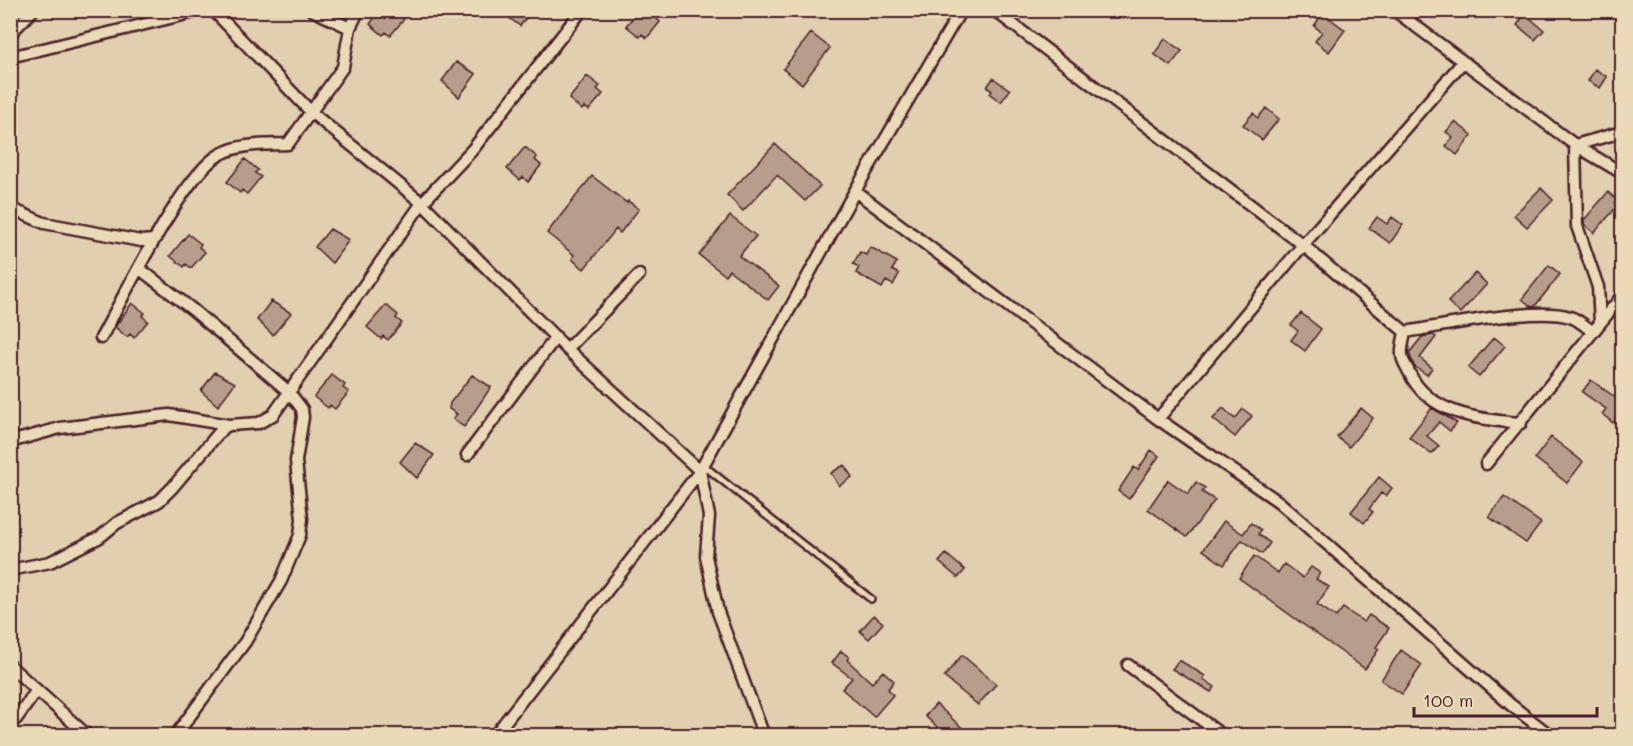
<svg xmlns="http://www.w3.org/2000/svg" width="1633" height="746" viewBox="0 0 1633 746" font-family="Mali,sans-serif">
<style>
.building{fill:#b79e8a;stroke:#4a1f2b;stroke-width:1.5}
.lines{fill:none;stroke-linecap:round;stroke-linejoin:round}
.service-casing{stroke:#4a1f2b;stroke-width:10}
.minor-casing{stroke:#4a1f2b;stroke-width:15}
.service{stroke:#ebdab7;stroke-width:5}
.minor{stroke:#ebdab7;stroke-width:10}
</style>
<rect width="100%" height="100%" fill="#e1cfaf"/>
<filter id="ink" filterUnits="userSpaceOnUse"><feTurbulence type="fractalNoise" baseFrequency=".0167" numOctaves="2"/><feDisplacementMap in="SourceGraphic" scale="12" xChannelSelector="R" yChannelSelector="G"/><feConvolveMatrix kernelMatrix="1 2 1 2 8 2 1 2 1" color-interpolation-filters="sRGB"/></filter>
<g filter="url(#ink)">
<path class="building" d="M380,10H394L404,19L390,36L386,32L383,35L370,24Z
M513,10H532L520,26L508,17Z
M639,10H660L655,17L660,22L647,38L642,34L640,37L626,26Z
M1323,13L1345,30L1329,52L1315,41L1322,32L1314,26Z
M1525,14L1544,30L1535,40L1517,25Z
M811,33L830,48L802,84L783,69Z
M1165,39L1182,51L1170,66L1154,54Z
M456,62L476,74L459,97L442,81Z
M1595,69L1607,77L1600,88L1588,81Z
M587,76L600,86L597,89L603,94L589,110L584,107L582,110L569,99Z
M993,78L1010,90L1001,102L990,94L992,91L987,87Z
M1266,108L1279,119L1262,140L1243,125L1253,113L1258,118Z
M1455,122L1472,135L1457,155L1446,146L1453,137L1446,132Z
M775,144L820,186L805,201L777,175L743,211L727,195Z
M525,147L537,157L535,160L541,165L528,182L523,177L520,180L507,169Z
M245,159L258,170L255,173L261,177L247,194L242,190L240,193L227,182Z
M592,176L627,203L628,201L639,209L620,233L616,229L584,269L572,259L574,255L547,233Z
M1541,188L1553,200L1527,227L1514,215Z
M1608,192L1620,203L1594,233L1584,224V220Z
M730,216L756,236L739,256L779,286L768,300L729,270L725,275L699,255Z
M1377,217L1387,224L1392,217L1403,225L1390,243L1369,228Z
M330,229L349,240L332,263L315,247Z
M188,234L201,244L199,247L205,252L191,268L186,264L184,267L170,256Z
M870,247L897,262L892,270L899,274L893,285L886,281L882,288L856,273L859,267L853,264L860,252L866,255Z
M1549,265L1560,274L1535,306L1532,307L1522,299Z
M1475,273L1487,284L1460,313L1448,302Z
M271,301L291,313L273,335L257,320Z
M132,303L145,313L142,316L148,321L134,338L130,334L127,337L115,327Z
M386,305L398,315L396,318L402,323L388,340L383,336L381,339L367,327Z
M1301,313L1321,329L1305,351L1291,340L1298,331L1291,325Z
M1433,335L1436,337L1420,358L1432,368L1427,375L1414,366L1409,353L1422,337Z
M1494,337L1505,346L1479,377L1468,368Z
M215,372L235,383L218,406L201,391Z
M332,375L345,385L343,388L349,392L335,409L330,405L328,408L314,397Z
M472,375L491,387L464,427L453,419L457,414L449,409L450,403Z
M1591,380L1623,403V410L1613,423L1602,414L1606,409L1582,392Z
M1223,408L1235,419L1243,409L1252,416L1235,437L1213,419Z
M1361,408L1373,418L1349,447L1337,437Z
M1432,408L1457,423L1450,431L1439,422L1427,436L1439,446L1431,454L1409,437Z
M1551,437L1583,462L1567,483L1535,458Z
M415,443L434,455L417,478L400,462Z
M1151,450L1159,456L1129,499L1118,491L1134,467L1138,470Z
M844,465L852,477L839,486L831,473Z
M1379,477L1392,488L1386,496L1381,493L1369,509L1373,512L1364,523L1351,512Z
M1168,480L1188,494L1196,482L1205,488L1202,492L1215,500L1187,537L1148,509Z
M1504,497L1541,523L1526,543L1489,517Z
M1224,521L1243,534L1251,523L1261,530L1258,534L1270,543L1262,554L1242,540L1224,565L1203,550Z
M946,554L965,570L958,578L939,562Z
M1254,556L1278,573L1284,564L1303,578L1311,567L1320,573L1316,579L1329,587L1317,604L1336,617L1343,608L1364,622L1369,615L1389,628L1376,647L1379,649L1365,669L1239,578Z
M874,615L883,623L869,639L860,631Z
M1401,650L1422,665L1402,694L1381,680Z
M841,651L849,657L847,660L872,683L883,671L894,681L888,689L893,695L874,717L842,689L852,678L832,663Z
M962,655L996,684L978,705L944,677Z
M1179,660L1205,676L1203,679L1215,687L1211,692L1172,669Z
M936,704L970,735H946L925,716Z"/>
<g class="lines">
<g class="service-casing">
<path id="service" d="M703,465L871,599"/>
</g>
<g class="minor-casing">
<path id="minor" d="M213,10L312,113L422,203L567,349L700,471L709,516L706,556L718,612L764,736
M312,10L350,28
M994,10L1303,245L1405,332C1443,326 1537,306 1570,317C1578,319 1586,327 1593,332
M1394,10L1575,145L1622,173
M10,34L33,10
M10,57L203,10
M1575,145L1577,226L1598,287L1600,323
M1575,145L1622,132
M855,191L1158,419L1279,502L1511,705L1551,736
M10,208L44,223L141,241L154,240
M140,269L193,310L289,392L302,409L303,417L296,461L302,519L300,535L281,581L245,642L175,736
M1405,332C1404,339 1401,348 1402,355C1402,361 1407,367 1409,372C1428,414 1480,420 1521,423
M101,338C124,297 183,173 221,154C241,143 266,145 288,144L343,67L350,28L359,10
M567,349L639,275
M1158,419L1303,245L1462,63
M10,442L60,428L169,415L229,425
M467,455L556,337
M1486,464L1622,296
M10,570L50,562L100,537L117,523L159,501L172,488L223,428L229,425L259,423L273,415L422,203L473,149L582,10
M1128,665L1223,736
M10,666L88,736
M10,722L16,719L37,690
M494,736L700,471L855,191L961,10"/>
</g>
<use href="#service" class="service"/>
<use href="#minor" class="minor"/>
</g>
</g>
<rect width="1633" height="746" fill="none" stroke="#ebdab7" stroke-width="36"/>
<rect x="18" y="18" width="1597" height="710" fill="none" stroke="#4a1f2b" stroke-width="2" filter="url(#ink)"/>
<path d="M1414 707v9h183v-9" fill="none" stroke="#4a1f2b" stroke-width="3"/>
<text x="1423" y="707" font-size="18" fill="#4a1f2b" stroke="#ebdab7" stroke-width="4.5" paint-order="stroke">100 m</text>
</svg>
